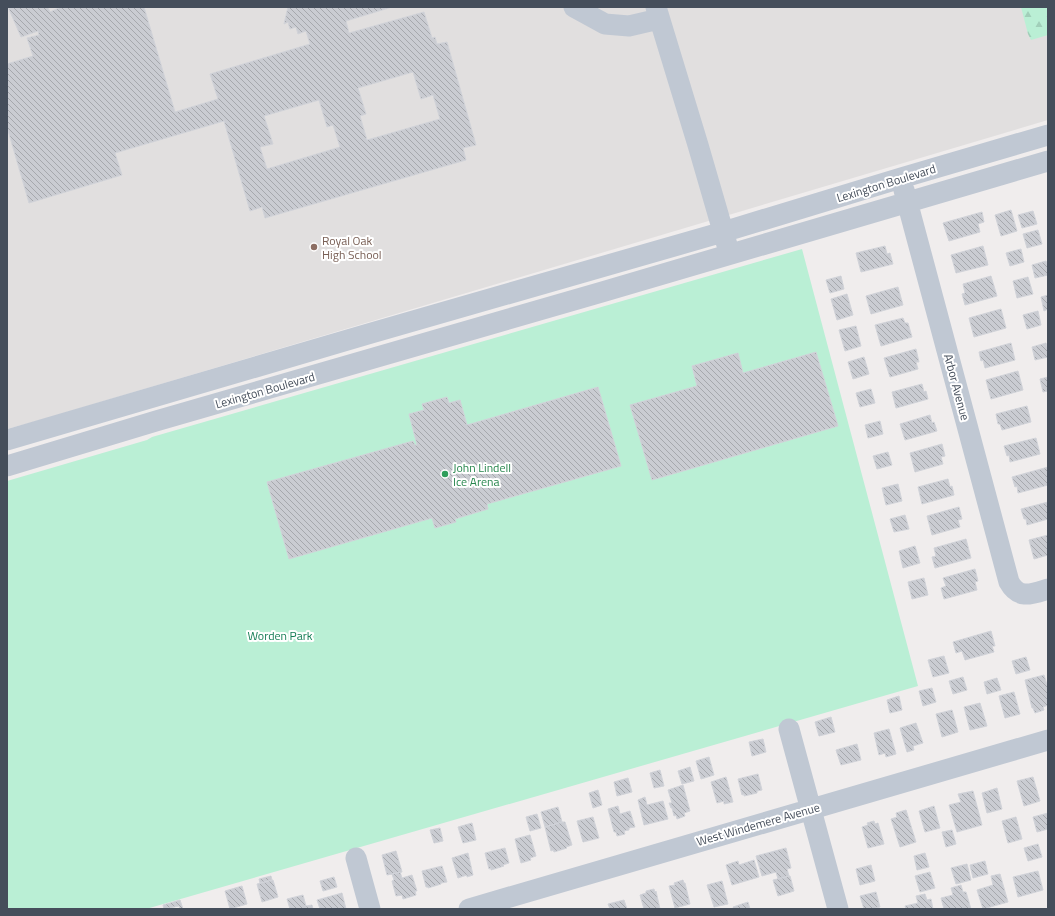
<svg xmlns="http://www.w3.org/2000/svg" width="1055" height="916" viewBox="0 0 1055 916" font-family="'Titillium Web',sans-serif">
<style>
.education{fill:#e1dfdf}
.forest{fill:url(#forest-firs)}
.green{fill:#baefd5}
.building{fill:url(#building-back-hatch);stroke:#d1d3d9;fill-rule:evenodd}
.lines{fill:none;stroke-linecap:round;stroke-linejoin:round}
.minor{stroke:#c0c8d3;stroke-width:21}
.education-dot{fill:#8d6e63;stroke:#fff;stroke-width:1.5}
.leisure-dot{fill:#2e9e5b;stroke:#fff;stroke-width:1.5}
.labels{text-anchor:middle;dominant-baseline:central;stroke-width:4;stroke-linejoin:round;paint-order:stroke}
.street-label{font-size:12px;fill:#454e5b;stroke:#fff}
.education-label{font-size:12px;fill:#785e54;stroke:#fff;text-anchor:start}
.leisure-label{font-size:12px;fill:#27864d;stroke:#fff;text-anchor:start}
.park-label{font-size:12px;fill:#157d55;stroke:#fff}
</style>
<defs>
<pattern id="forest-firs" width="22" height="20" patternUnits="userSpaceOnUse"><rect width="22" height="20" fill="#baefd5"/><path d="M5 1l3.5 6h-7zM16 11l3.5 6h-7z" fill="#a1cfb9"/></pattern>
<pattern id="building-back-hatch" width="6" height="6" patternUnits="userSpaceOnUse"><rect width="6" height="6" fill="#caccd2"/><path d="M-1 5l2 2M0 0l6 6M5-1l2 2" fill="none" stroke="#a6a8ad"/></pattern>
</defs>
<rect width="100%" height="100%" fill="#f0eded"/>
<path class="education" d="M7,7H1048V120L40,420L7,429Z"/>
<path class="forest" d="M1021,7H1048V35L1031,40L1028,34Z"/>
<path class="green" d="M802,249L918,686L146,909H7V481L147,440L152,437Z"/>
<path class="building" d="M8,7H48L50,12L61,7H144L175,112L218,99L210,74L310,44L306,31L298,34L296,27L290,29L288,22L284,24L288,7H392L346,21L349,33L424,12L432,38L435,37L437,44L447,42L476,145L463,148L466,160L265,218L262,207L250,211L224,121L115,153L122,175L29,203L7,127V64L33,56L27,38L39,35L38,31L21,37ZM413,72L421,99L433,95L440,119L367,140L360,116L366,114L358,88ZM319,100L327,127L333,125L340,147L267,169L260,147L273,144L264,116Z
M1011,210L1017,231L1001,236L995,215Z
M1033,211L1037,224L1022,228L1018,215Z
M982,212L984,222L978,224L980,232L949,241L943,223Z
M1038,230L1042,244L1027,248L1023,234Z
M885,246L887,254L890,253L893,264L861,272L856,253Z
M983,246L988,265L956,273L951,255Z
M1021,249L1024,262L1010,266L1006,253Z
M1046,261L1048,267V275L1035,278L1032,265Z
M841,276L844,289L830,293L826,280Z
M991,276L997,296L965,305L962,294L965,293L963,284Z
M1028,277L1033,294L1017,298L1013,281Z
M898,287L903,305L871,314L866,296Z
M847,294L853,315L837,320L831,299Z
M1048,295V309L1044,311L1041,297Z
M1001,309L1006,328L974,337L969,318Z
M1038,311L1041,325L1027,329L1023,315Z
M903,318L905,323H908L912,337L881,346L875,325Z
M856,326L861,346L845,351L839,330Z
M1011,343L1015,360L985,368L983,360L981,361L979,352Z
M1046,343L1048,350V357L1035,360L1032,347Z
M916,349L919,362H916L918,369L890,377L884,358Z
M816,352L838,426L652,480L630,405L697,386L692,366L738,353L743,373Z
M864,357L869,374L853,379L848,362Z
M1018,371L1023,390L991,399L986,380Z
M1048,377V391L1043,392L1040,379Z
M922,384L924,392L926,391L928,399L896,408L892,392Z
M598,387L621,466L487,504L488,509L455,519L456,522L435,528L432,518L289,559L267,482L413,441L415,445H417L409,414L424,410L422,404L447,397L449,403L460,400L467,425Z
M871,389L875,403L860,407L856,393Z
M1027,406L1031,422L1002,430L1000,424H998L996,414Z
M930,415L932,423L934,422L937,431L905,440L900,424Z
M880,421L883,434L868,438L865,425Z
M1036,438L1040,454L1010,462L1009,455L1007,456L1004,446Z
M942,444L945,456L941,457L943,464L915,472L910,453Z
M888,452L892,465L877,469L873,456Z
M1048,467V479H1047L1048,485L1018,493L1017,486L1015,487L1012,477Z
M948,479L950,487L952,486L954,495L922,504L918,487Z
M898,484L902,501L886,505L882,488Z
M1048,502V519L1027,525L1026,519H1024L1021,509Z
M959,507L962,519L958,520L960,527L932,535L927,516Z
M905,515L909,529L894,532L890,519Z
M1048,535V555L1034,559L1029,540Z
M966,539L971,558L935,568L932,557L936,556L934,548Z
M915,546L920,563L903,568L899,551Z
M975,569L978,581L975,582L977,590L944,599L941,588L946,586L943,578Z
M924,578L928,595L912,599L908,582Z
M991,631L995,646H992L994,652L965,660L962,651L956,653L953,642Z
M944,656L949,673L933,677L928,660Z
M1026,657L1030,670L1016,674L1012,661Z
M1044,675L1048,688V705L1043,707L1044,710L1035,713L1033,708H1032L1025,680Z
M963,677L967,690L953,694L949,681Z
M997,678L1001,690L987,694L984,682Z
M932,688L936,702L923,706L919,691Z
M1014,692L1020,714L1005,718L999,696Z
M899,696L902,710L890,713L887,700Z
M980,703L987,726L970,730L964,707Z
M952,710L958,732L942,737L936,714Z
M831,717L835,732L819,736L815,722Z
M916,723L923,743L913,746L914,750L907,752L900,728Z
M889,729L896,754L886,757L885,753L879,755L874,733Z
M763,739L766,752L752,756L749,742Z
M857,744L861,760L841,765L836,750Z
M709,757L714,775L701,779L696,761Z
M690,767L694,781L682,784L678,771Z
M660,770L664,786L654,788L650,773Z
M758,774L762,790L757,791V793L744,796V794L742,795L738,779Z
M726,777L733,802L724,804V801L717,803L711,782Z
M1033,777L1040,801L1024,806L1017,781Z
M628,778L632,792L617,796L614,782Z
M683,785L690,811L684,813L685,816L677,819L676,815L674,816L672,808H671L669,803H672L668,790Z
M997,788L1002,809L987,813L982,793Z
M598,790L602,805L593,808L589,793Z
M973,791L982,825L957,832L949,805L961,802L958,794Z
M645,797L647,805L663,801L668,819L644,825L638,800Z
M618,806L620,814L630,811L635,827L629,828V830L624,831L625,834L617,836L616,832H614L608,809Z
M934,806L940,828L925,832L919,811Z
M558,807L562,822L545,827L541,812Z
M906,810L916,842L900,847L891,819L897,817L896,813Z
M1048,813V829L1037,832L1033,817Z
M537,814L541,828L530,831L526,817Z
M593,817L599,838L583,842L577,821Z
M1016,817L1022,839L1008,843L1002,821Z
M874,821L875,824L878,823L884,844L868,848L862,827L868,825L867,823Z
M562,822H565L572,845L566,847L567,848L554,852L553,850L551,851L545,827Z
M472,823L476,840L463,843L458,827Z
M440,828L443,841L434,843L430,830Z
M952,830L956,844L946,847L942,832Z
M530,835L536,856L530,858L531,860L521,863L515,839Z
M1038,844L1042,857L1028,861L1024,848Z
M505,848L509,863L503,865L504,866L491,870V868L489,869L485,853Z
M786,848L791,868L787,869L789,876L778,879L776,872L762,876L756,856Z
M396,851L402,872L387,875L382,855Z
M468,853L473,875L467,877V875L458,878L452,858Z
M925,853L929,867L917,870L914,856Z
M754,860L759,877L732,885L726,865L738,861L739,865Z
M985,861L988,874L973,878L970,865Z
M967,864L971,880L956,884L951,868Z
M871,865L875,881L860,885L856,869Z
M442,866L447,882L441,883V884L428,888V887H426L422,871Z
M1038,871L1043,890L1018,897L1013,877Z
M400,872L402,878L412,875L417,891H415L416,895L403,899L402,895L396,896L392,881L394,880L392,874Z
M930,872L935,888L920,892L915,876Z
M1000,874L1008,902L983,909L977,890L993,885L991,876Z
M271,876L272,880L260,883L259,879Z
M790,876L794,891L778,896L773,880Z
M334,877L337,887L323,891L320,881Z
M273,880L278,897L262,902L257,884Z
M683,880L684,883H685L690,904L675,908L669,886L675,885L674,883Z
M722,881L728,904L714,907L707,885Z
M961,885L963,892H966L971,909H944L941,898L953,895L951,888Z
M242,886L247,904L230,909L225,891Z
M654,889L655,892L656,891L660,909H644L640,895L646,893V891Z
M876,892L880,907L872,909H864L860,896Z
M342,893L346,909H320L317,900Z
M925,894L927,900L931,899L933,909H906L905,906L918,903L916,896Z
M303,895L306,906L312,905L313,909H290L287,899Z
M180,900L183,909H180L179,906L164,909L163,905Z
M624,900L627,909H610L608,904Z
M748,902L750,909H734L733,907Z"/>
<g class="lines">
<path class="minor" d="M574,7L605,24L629,26L659,19
M656,7L698,145L727,245
M904,190L1009,582C1019,600 1032,594 1048,589
M7,440L368,334L723,232L901,178L1048,135
M7,466L156,421L602,292L1048,161
M789,729L838,909
M356,858L370,909
M469,909L1048,740"/>
</g>
<circle class="education-dot" cx="314" cy="247" r="4"/>
<circle class="leisure-dot" cx="445" cy="474" r="4"/>
<g class="labels">
<g class="street-label">
<text transform="translate(886 183) rotate(-17)">Lexington Boulevard</text>
<text transform="translate(957 387) rotate(75)">Arbor Avenue</text>
<text transform="translate(265 390) rotate(-16)">Lexington Boulevard</text>
<text transform="translate(758 824) rotate(-16)">West Windemere Avenue</text>
</g>
<g class="education-label">
<text x="322" y="240">Royal Oak<tspan x="322" dy="14">High School</tspan></text>
</g>
<g class="leisure-label">
<text x="453" y="467">John Lindell<tspan x="453" dy="14">Ice Arena</tspan></text>
</g>
<g class="park-label">
<text x="280" y="635">Worden Park</text>
</g>
</g>
<rect width="1055" height="916" fill="none" stroke="#454e5b" stroke-width="16"/>
</svg>
